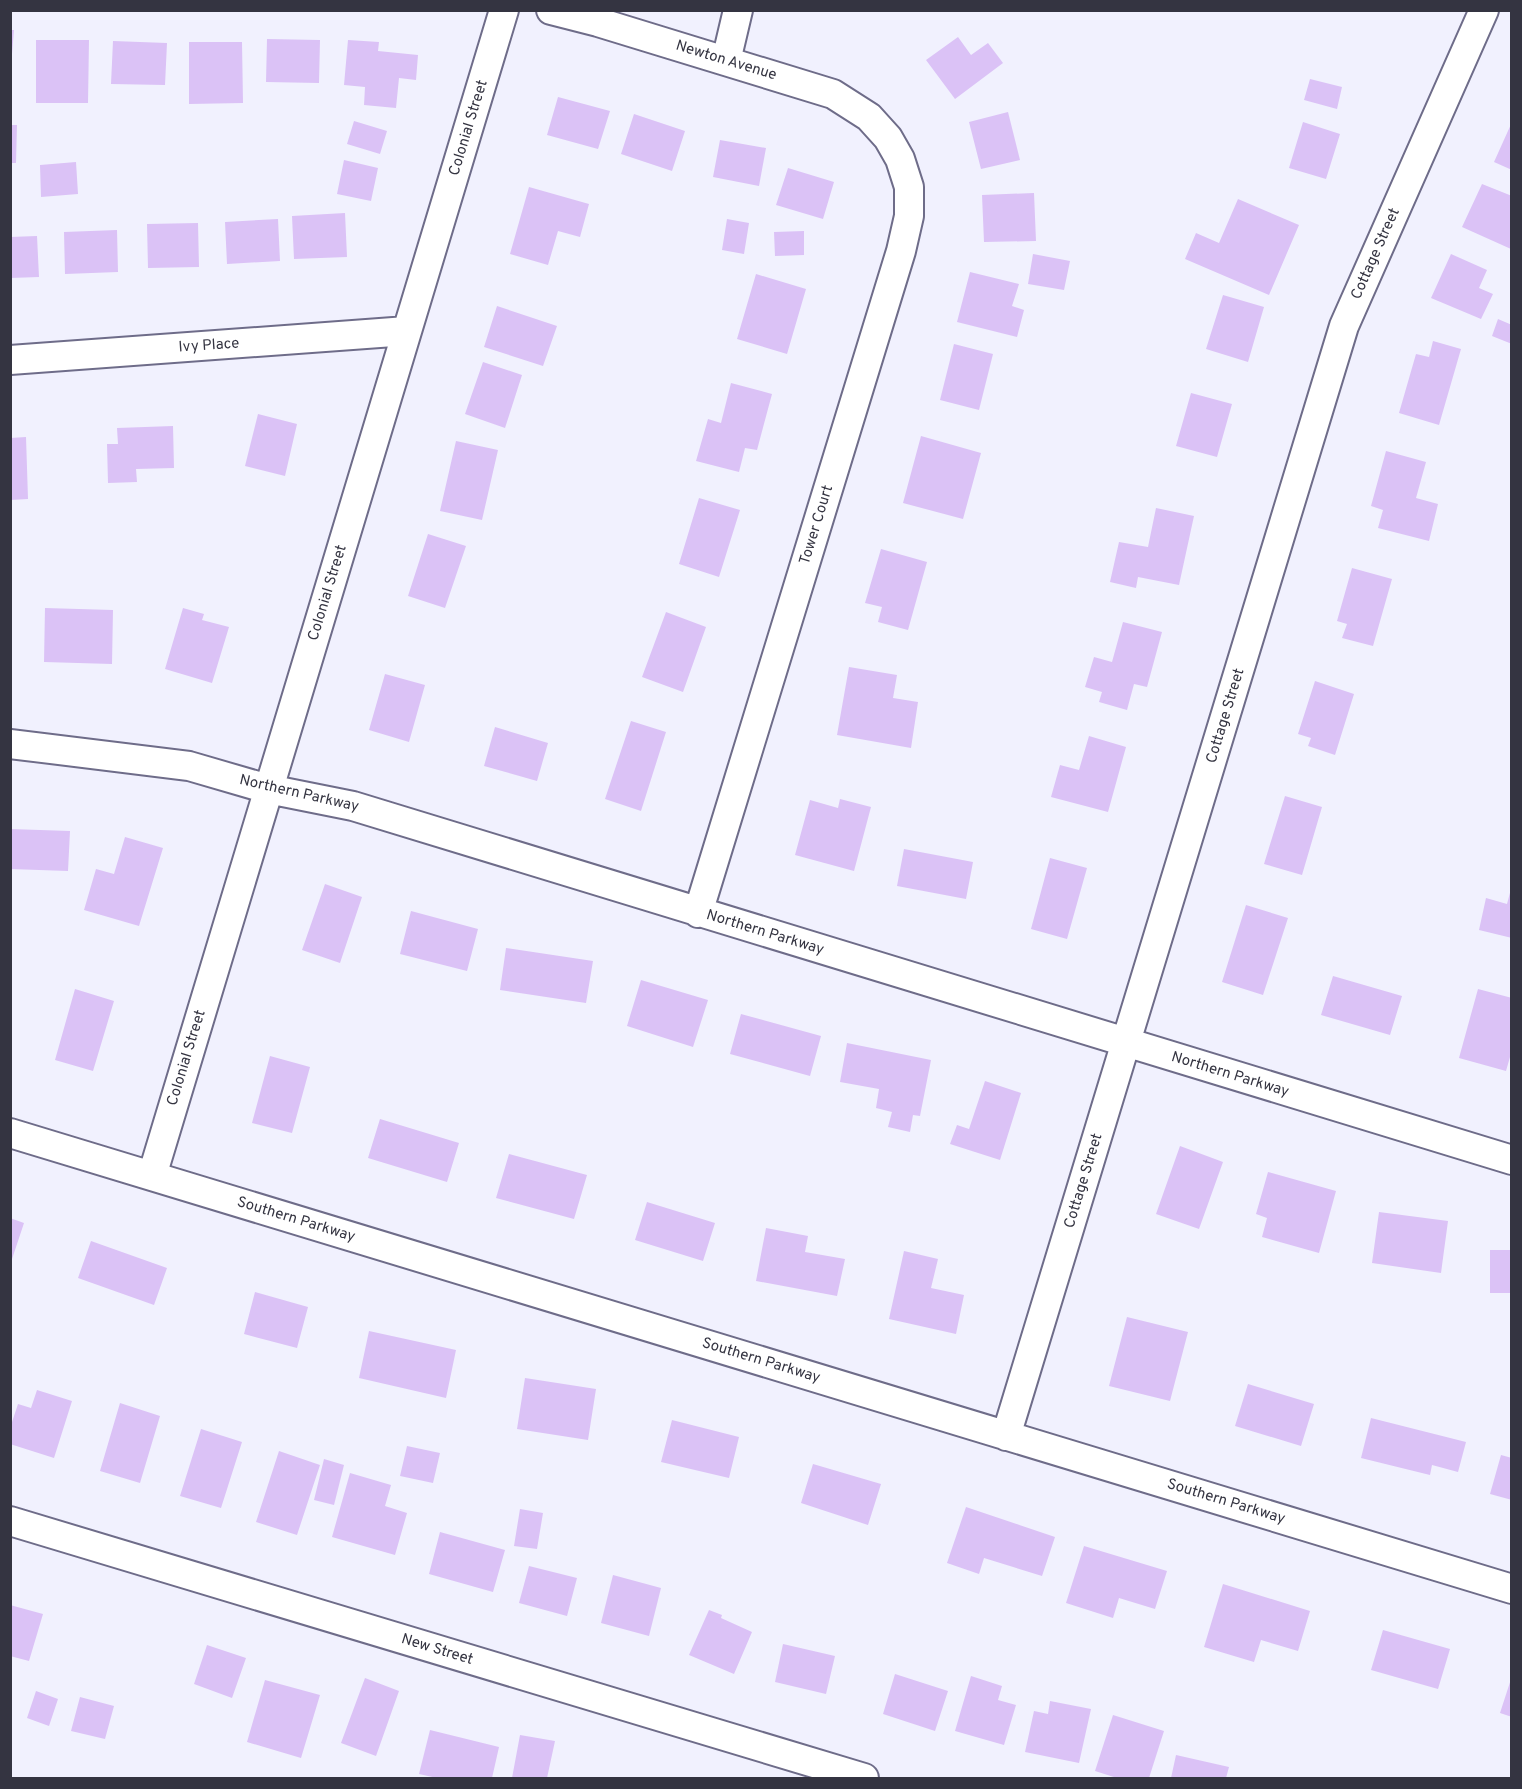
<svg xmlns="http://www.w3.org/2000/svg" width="1522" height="1789" viewBox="0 0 1522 1789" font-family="Overpass,sans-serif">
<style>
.building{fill:#dbc2f6}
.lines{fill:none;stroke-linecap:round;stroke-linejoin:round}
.minor-casing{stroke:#6e6c89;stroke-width:32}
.minor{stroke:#fff;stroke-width:28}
.labels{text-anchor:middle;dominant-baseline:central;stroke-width:4.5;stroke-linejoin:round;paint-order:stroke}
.street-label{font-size:15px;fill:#343441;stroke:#fff}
</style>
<rect width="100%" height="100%" fill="#f1f1fe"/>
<path class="building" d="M10,30H14L12,54H10Z
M958,37L971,55L988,43L1003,63L955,99L926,60Z
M267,39L320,40L319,83L266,82Z
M36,40H89L88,103H36Z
M348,40L379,42L378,51L418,55L416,80L399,78L396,108L364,105L365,87L344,85Z
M113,41L167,43L165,85L111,84Z
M189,42H242L243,103L189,104Z
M1310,79L1342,87L1337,109L1304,100Z
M558,97L610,111L598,149L547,135Z
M1008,112L1020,160L981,169L969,122Z
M634,114L685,131L672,171L621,154Z
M354,121L387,131L380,154L347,144Z
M1303,122L1340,134L1326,179L1289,168Z
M1512,122V170L1494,162Z
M10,125H17L16,163H10Z
M720,140L766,148L759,186L713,177Z
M344,160L378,168L371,201L337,194Z
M76,162L78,194L41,197L40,165Z
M788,168L834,182L823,219L776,205Z
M1482,184L1512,196L1511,249L1462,227Z
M529,187L589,204L580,237L558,231L548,265L510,254Z
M1034,193L1036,241L984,242L982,195Z
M1238,199L1299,225L1269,295L1185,259L1196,233L1219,243Z
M345,213L347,257L294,259L292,216Z
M278,219L280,261L227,264L225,222Z
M727,219L749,223L744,254L722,250Z
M198,223L199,267L148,268L147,224Z
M117,230L118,272L65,274L64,232Z
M804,231V255L775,256L774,232Z
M37,236L39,277L10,278V237Z
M1033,254L1070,261L1064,290L1028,284Z
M1451,254L1487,270L1479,288L1493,294L1481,319L1431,298Z
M970,272L1019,284L1012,306L1024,310L1017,337L957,322Z
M756,274L806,289L787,354L737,339Z
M1223,295L1264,307L1248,362L1206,349Z
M497,306L557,326L543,366L484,347Z
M1498,319L1512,325V344L1492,336Z
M1433,341L1461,349L1439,425L1399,413L1416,354L1429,357Z
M954,344L993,354L979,410L940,400Z
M483,362L522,375L505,428L465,414Z
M731,383L772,394L757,450L745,448L739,472L696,461L708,419L721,423Z
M1191,393L1232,404L1217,457L1176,446Z
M258,414L297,424L285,476L245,466Z
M173,426L174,468L136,469L137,482L108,483L107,444H118L117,428Z
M921,436L981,453L963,519L903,503Z
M26,437L28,499L10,500V438Z
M456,441L498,450L482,520L440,511Z
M1386,451L1426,462L1416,498L1438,504L1429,541L1378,528L1383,510L1371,506Z
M699,498L740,510L719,577L679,564Z
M1156,508L1194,516L1179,585L1138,577L1136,588L1110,582L1119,542L1148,547Z
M428,534L466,546L445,608L408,596Z
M881,549L927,562L908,630L878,622L882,607L865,603Z
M1352,568L1392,579L1373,646L1342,638L1347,624L1337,621Z
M45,608L113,610L112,664L44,662Z
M183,608L204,614L202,620L229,627L212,683L165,669Z
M666,612L706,627L683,692L642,677Z
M1123,622L1162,632L1147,687L1134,684L1127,710L1099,702L1102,692L1085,687L1094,657L1112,662Z
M849,667L897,675L893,698L918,702L911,748L837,735Z
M385,674L425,685L409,742L369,730Z
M1315,681L1354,694L1335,755L1308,746L1311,738L1298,734Z
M631,721L666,732L641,811L605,799Z
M495,727L548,743L537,781L484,766Z
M1089,736L1126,747L1108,812L1051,797L1060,765L1079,770Z
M1285,796L1322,807L1302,875L1264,864Z
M840,799L871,807L854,871L795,855L810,800L838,808Z
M10,829L70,831L68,871L10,869Z
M125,837L163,848L139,926L84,910L96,869L114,874Z
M904,849L973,862L966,899L897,886Z
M1050,858L1087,868L1067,939L1031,929Z
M325,884L362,897L340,963L302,950Z
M1511,889L1512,938L1479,930L1486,898L1507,904Z
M1246,905L1288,918L1263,995L1222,982Z
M411,911L478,929L467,971L400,954Z
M506,948L593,961L586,1003L500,990Z
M1333,976L1402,996L1390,1035L1321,1015Z
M641,980L708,1000L693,1047L627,1026Z
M75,989L114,1001L93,1071L55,1060Z
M1478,989L1512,998V1050L1506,1071L1459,1058Z
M741,1014L821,1036L810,1076L730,1054Z
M847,1043L931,1060L920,1116L913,1115L910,1132L888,1127L892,1112L876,1108L879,1089L840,1082Z
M270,1056L310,1067L292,1133L252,1123Z
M985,1081L1021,1093L1000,1160L950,1144L957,1125L969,1129Z
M380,1119L459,1143L447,1182L368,1158Z
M1180,1146L1223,1162L1199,1229L1156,1214Z
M509,1154L587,1175L574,1219L496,1198Z
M1268,1172L1336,1191L1319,1253L1262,1237L1267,1218L1256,1214Z
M647,1202L715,1223L703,1261L635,1240Z
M1379,1212L1448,1221L1441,1273L1372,1263Z
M10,1218L24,1223L11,1262H10Z
M766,1228L808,1236L805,1252L845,1259L837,1296L756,1281Z
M91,1241L167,1268L154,1305L78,1278Z
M1490,1250H1512V1293H1490Z
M904,1251L938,1259L931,1288L964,1295L956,1334L889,1319Z
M255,1292L308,1307L297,1348L244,1334Z
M1127,1317L1188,1332L1170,1401L1109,1386Z
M369,1331L456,1350L446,1398L359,1378Z
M525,1378L596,1389L588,1440L517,1429Z
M1248,1384L1314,1404L1301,1446L1235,1426Z
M37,1390L72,1401L54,1458L10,1444V1428L18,1404L31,1408Z
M120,1403L160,1416L140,1483L100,1471Z
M1371,1418L1466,1442L1458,1472L1432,1465L1430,1475L1361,1458Z
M672,1420L739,1437L729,1478L661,1462Z
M201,1429L242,1442L221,1508L180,1496Z
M407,1446L440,1453L433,1483L400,1476Z
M279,1451L320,1465L297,1535L256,1522Z
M1501,1455L1512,1458V1500L1490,1494Z
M324,1459L344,1465L334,1505L314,1500Z
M813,1464L881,1484L868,1525L801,1503Z
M350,1473L391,1485L385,1506L407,1513L395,1555L332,1537Z
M966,1507L1055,1537L1042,1576L984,1558L979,1574L947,1563Z
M520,1509L543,1513L537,1549L514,1546Z
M440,1532L505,1550L493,1592L429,1574Z
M1084,1546L1167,1571L1155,1609L1119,1598L1113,1618L1066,1603Z
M529,1566L577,1578L567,1616L519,1603Z
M613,1575L661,1588L649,1636L601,1623Z
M1223,1584L1310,1611L1298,1651L1261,1640L1254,1662L1204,1647Z
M10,1605L43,1614L29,1661L10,1656Z
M709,1610L722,1615L721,1618L752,1632L734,1674L689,1655Z
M1383,1630L1450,1649L1438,1689L1371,1670Z
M783,1644L835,1656L826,1694L775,1682Z
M207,1645L246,1658L232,1698L194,1684Z
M895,1674L948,1691L935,1731L883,1714Z
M971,1676L1002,1686L998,1700L1016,1705L1004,1745L955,1731Z
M1512,1676V1717L1500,1713Z
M365,1678L399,1691L376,1756L341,1743Z
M265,1680L320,1695L301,1758L247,1742Z
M36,1691L58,1699L49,1726L27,1718Z
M80,1697L114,1706L105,1739L71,1731Z
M1050,1701L1091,1709L1079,1763L1025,1752L1034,1711L1048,1714Z
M1113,1715L1164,1731L1149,1778H1117L1095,1771Z
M430,1730L499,1747L492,1778H437L419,1774Z
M520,1735L555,1741L547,1778H512Z
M1176,1755L1229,1767L1226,1778H1171Z"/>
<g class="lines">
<g class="minor-casing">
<path id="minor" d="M551,10L598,22L833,94L869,117L888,138L900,159L909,187V216L901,251L698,913
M726,61L738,10
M10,360L407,331
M10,744L189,766L268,789L353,806L1512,1160
M10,1133L1512,1589
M152,1176L504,10
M1006,1436L1344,326L1484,10
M10,1521L864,1778"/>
</g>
<use href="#minor" class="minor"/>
</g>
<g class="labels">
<g class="street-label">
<text transform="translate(726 61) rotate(17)">Newton Avenue</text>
<text transform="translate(469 128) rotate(-73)">Colonial Street</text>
<text transform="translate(1376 254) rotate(-66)">Cottage Street</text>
<text transform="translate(209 346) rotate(-4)">Ivy Place</text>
<text transform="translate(817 525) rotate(-73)">Tower Court</text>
<text transform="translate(328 593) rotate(-73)">Colonial Street</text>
<text transform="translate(1226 716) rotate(-73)">Cottage Street</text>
<text transform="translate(299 794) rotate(13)">Northern Parkway</text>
<text transform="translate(765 933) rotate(17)">Northern Parkway</text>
<text transform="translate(187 1058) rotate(-73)">Colonial Street</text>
<text transform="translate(1230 1075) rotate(17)">Northern Parkway</text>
<text transform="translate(1084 1181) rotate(-73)">Cottage Street</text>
<text transform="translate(296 1220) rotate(17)">Southern Parkway</text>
<text transform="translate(761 1361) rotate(17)">Southern Parkway</text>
<text transform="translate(1226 1502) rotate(17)">Southern Parkway</text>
<text transform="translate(437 1650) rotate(17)">New Street</text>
</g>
</g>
<rect width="1522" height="1789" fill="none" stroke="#343441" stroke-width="24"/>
</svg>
